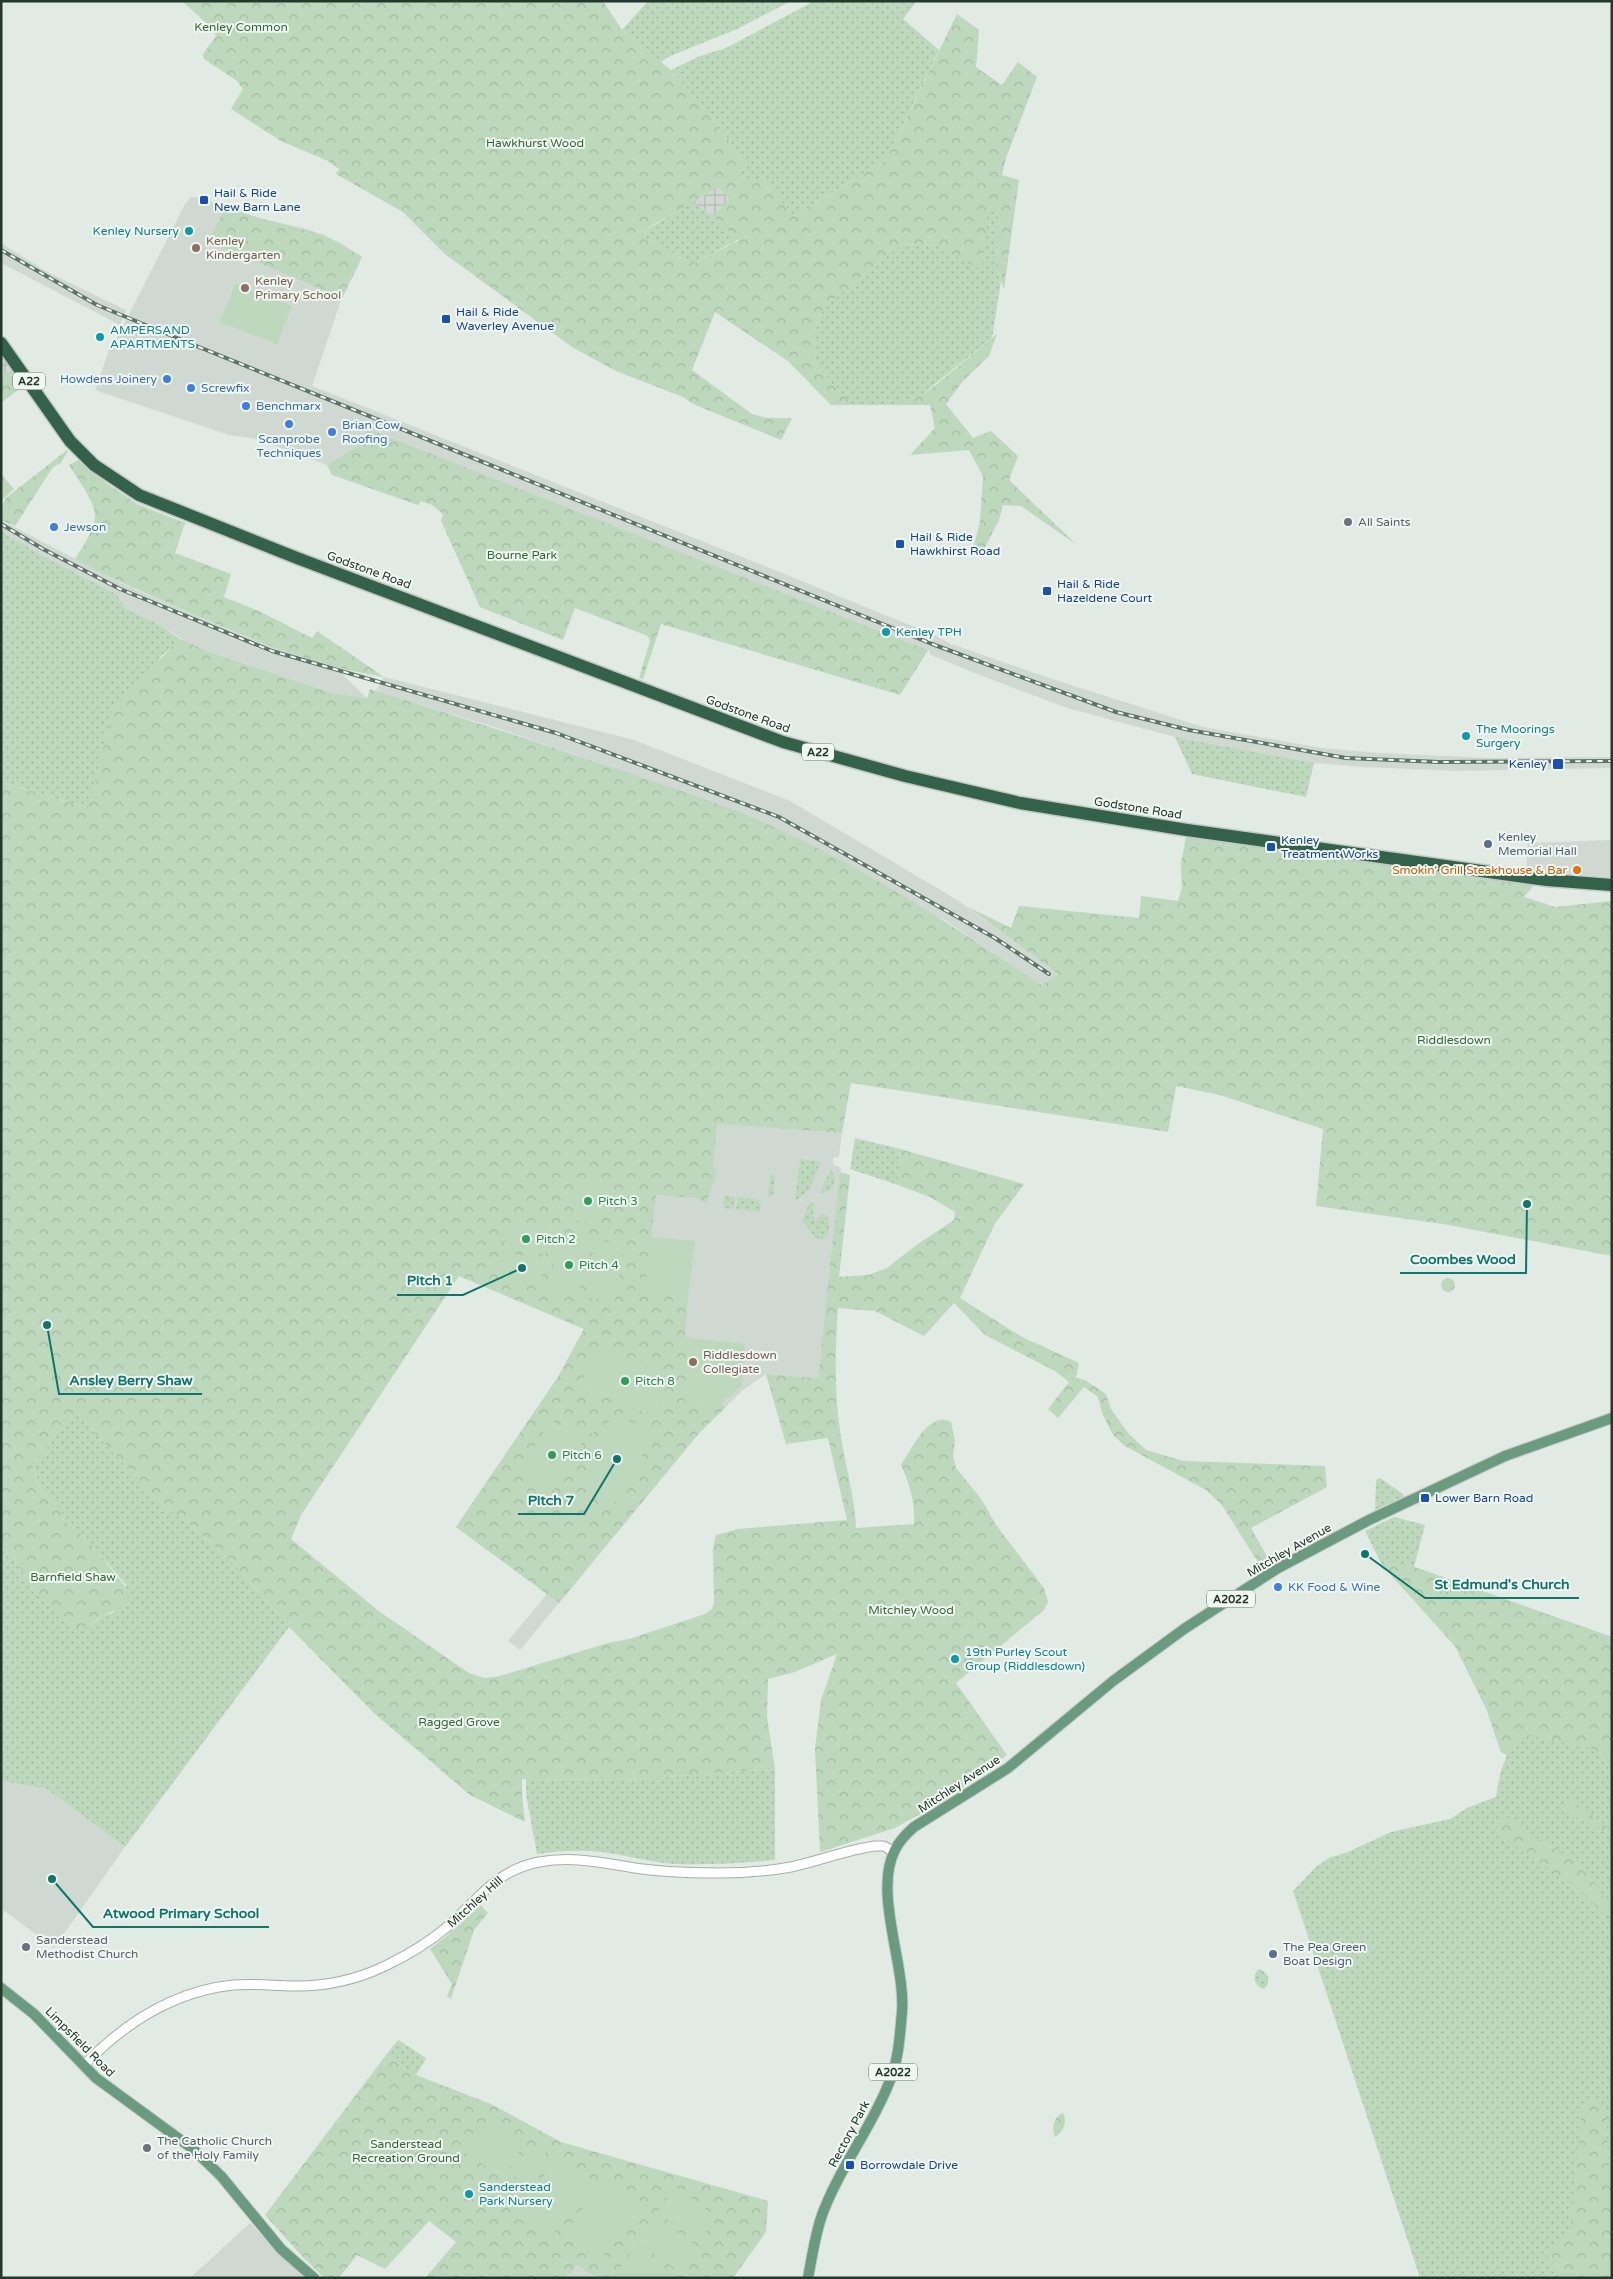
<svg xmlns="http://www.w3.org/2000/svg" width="1613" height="2279" viewBox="0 0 1613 2279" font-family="'Varela Round',sans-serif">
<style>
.built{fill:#cfd9d2}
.industrial{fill:url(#industrial-grid)}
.grass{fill:url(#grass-dots)}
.forest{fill:url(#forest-crowns);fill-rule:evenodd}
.pitch{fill:#bdd8bc}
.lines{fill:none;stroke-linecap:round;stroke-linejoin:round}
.minor-casing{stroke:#a4b1a8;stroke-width:11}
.major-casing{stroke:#c1c7c4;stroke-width:12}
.highway-casing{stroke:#c1c7c4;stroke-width:15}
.minor{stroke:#fff;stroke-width:9}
.major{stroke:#6a9a7f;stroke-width:10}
.highway{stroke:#336149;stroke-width:12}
.rail-casing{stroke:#5e7467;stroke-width:4}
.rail{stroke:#f1f7f2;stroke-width:2;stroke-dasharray:5.5;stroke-linecap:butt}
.transit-dot{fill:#1a4fb4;stroke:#f1f7f2;stroke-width:2}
.culture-dot{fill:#0f9aa8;stroke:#f1f7f2;stroke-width:2}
.education-dot{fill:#8d6e63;stroke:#f1f7f2;stroke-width:2}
.shop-dot{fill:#3f7fe0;stroke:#f1f7f2;stroke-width:2}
.worship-dot{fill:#6b7280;stroke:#f1f7f2;stroke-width:2}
.service-dot{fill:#5c6f8a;stroke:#f1f7f2;stroke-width:2}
.food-dot{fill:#e8710a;stroke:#f1f7f2;stroke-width:2}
.leisure-dot{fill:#2e9e5b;stroke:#f1f7f2;stroke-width:2}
.labels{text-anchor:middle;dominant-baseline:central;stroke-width:4;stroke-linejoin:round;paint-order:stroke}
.shield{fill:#f1f7f2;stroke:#617167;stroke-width:1}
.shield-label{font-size:11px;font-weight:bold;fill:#23382c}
.park-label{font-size:12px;fill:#326a37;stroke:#f1f7f2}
.transit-label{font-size:12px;fill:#164399;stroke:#f1f7f2;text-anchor:start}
.culture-label{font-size:12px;fill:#0d838f;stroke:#f1f7f2;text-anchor:start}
.education-label{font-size:12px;fill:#785e54;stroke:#f1f7f2;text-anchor:start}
.shop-label{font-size:12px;fill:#366cbe;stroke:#f1f7f2;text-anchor:start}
.worship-label{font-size:12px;fill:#5b616d;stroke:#f1f7f2;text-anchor:start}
.street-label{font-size:12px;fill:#23382c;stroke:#f1f7f2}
.service-label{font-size:12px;fill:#4e5e75;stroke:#f1f7f2;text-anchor:start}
.food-label{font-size:12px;fill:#c56008;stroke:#f1f7f2;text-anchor:end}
.leisure-label{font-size:12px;fill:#27864d;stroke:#f1f7f2;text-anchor:start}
.leader{fill:none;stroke:#0f766e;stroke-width:2}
.callout-dot{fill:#0f766e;stroke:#f1f7f2;stroke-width:2}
.callout-label{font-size:14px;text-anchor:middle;font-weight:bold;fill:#0f766e;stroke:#f1f7f2;stroke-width:4;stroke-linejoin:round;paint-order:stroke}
</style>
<defs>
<pattern id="industrial-grid" width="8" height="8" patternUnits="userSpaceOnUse" patternTransform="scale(1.25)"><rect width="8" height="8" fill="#cfd9d2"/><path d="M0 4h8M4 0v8" fill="none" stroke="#b1bbb4"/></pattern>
<pattern id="grass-dots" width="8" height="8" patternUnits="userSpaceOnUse" patternTransform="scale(1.25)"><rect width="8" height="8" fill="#bdd8bc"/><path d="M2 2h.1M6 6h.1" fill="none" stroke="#a2baa2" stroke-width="1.8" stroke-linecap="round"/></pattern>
<pattern id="forest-crowns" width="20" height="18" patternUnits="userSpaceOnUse" patternTransform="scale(1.25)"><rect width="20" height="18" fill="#bdd8bc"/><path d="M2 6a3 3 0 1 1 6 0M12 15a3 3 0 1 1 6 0" fill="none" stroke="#a2baa2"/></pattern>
</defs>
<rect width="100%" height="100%" fill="#e1eae3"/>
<path class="built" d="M191,197H198L259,218L307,229L341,243L362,257L340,303L312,386L787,575L934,635L951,644L1046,677L1203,727L1322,748L1379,753L1491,758L1612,757V768L1458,771L1363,767L1314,763L1175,737L1067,708L972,672L929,654L930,652L928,650L368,430L358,446L327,465L257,439L229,435L95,390L111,345L113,346L185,204Z
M1,243L47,272L126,310L120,325L1,263Z
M1,520L125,585L246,637L335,667L367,698L332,693L212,653L188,643L160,625L126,609L116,594L41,555L1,531Z
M384,677L634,740L790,801L959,901L1058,974L1042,985L946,921L614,768L497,728L376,691Z
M1612,840V877L1526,870L1528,843Z
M717,1124L842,1133L839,1157L833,1158V1164L841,1168L818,1378L766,1374L743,1390L700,1432L520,1650L508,1641L547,1594L456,1527L558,1377L584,1329L459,1276Z
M1,1781L47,1789L125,1847L54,1948L5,1911L1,1918Z
M250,2223L305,2278H190Z
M577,2265L597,2278H565Z"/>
<path class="industrial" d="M719,187L729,200L713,216L692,202Z
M1,352L13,370L1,374Z"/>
<path class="grass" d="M648,1H791L737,29L668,57L661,62L622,30Z
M814,1H917L903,19L939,50L886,160L794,216L761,179H747L738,174L747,167L716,122L671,70L700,56L726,48Z
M692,202L713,216L739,239L693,264L646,238L645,231Z
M988,210L998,213L997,270L1001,281L992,338L920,396L896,405H853L832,384L814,361L815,331L824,307L902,244L936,246Z
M1,531L41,555L116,594L126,609L160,625L178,638L173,647L161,656L88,808L1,782Z
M1175,737L1314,763L1306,797L1192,774Z
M855,1138L900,1149L898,1185L850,1169Z
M800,1159L821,1162L809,1190L795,1201Z
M831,1169L835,1178L832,1190L820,1193Z
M770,1175L775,1176L773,1196H768Z
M724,1196L735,1197L734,1209L723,1208Z
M738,1197L761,1200L760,1212L736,1209Z
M810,1202L815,1204C813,1210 812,1216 816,1220L823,1213L829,1219V1234L822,1240L815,1237L802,1220Z
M75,1414L78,1415L163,1505L195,1529L235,1565L289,1627L125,1847L47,1789L1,1781V1547L15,1560L31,1584L44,1598L87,1628L102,1616L113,1613L126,1585L98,1552L76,1529L64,1521L62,1512L40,1488L32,1463L44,1452L56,1434Z
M1380,1478L1403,1494L1404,1497L1375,1510L1376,1483V1480Z
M1394,1517L1425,1525L1414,1567L1612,1637V2278H1420L1293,1891L1317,1866L1329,1858L1348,1852L1391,1832L1450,1819L1467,1808L1496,1797L1500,1774L1507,1755L1501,1752L1486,1708L1455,1646L1382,1565L1365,1531Z
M775,1769V1860C742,1863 709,1865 675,1864C647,1862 619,1853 591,1851C573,1850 555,1851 537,1854L526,1794V1779L624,1780Z
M1259,1969C1268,1972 1272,1982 1264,1989C1254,1986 1251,1976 1259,1969Z
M398,2040L426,2058L416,2075L386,2055Z"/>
<path class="forest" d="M182,1H603L622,30L671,70L716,122L747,167L738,174L747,179H761L794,216L886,160L957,14L979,30L976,67L1002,85L1018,62L1037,77L1006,158L1002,175L1019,180L1004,289L997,270L998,213L988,210L982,270L936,246L902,244L824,307L815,331L814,361L832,384L853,405H831L788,361L715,312L692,370L752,414L767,418H792L781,440L693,404L683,397L616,371L572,347L445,254L403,212L336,174L339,169L328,161L281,141L231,109L243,89L237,81L204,59L203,54L216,36L205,22ZM719,187L729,200L713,216L739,240L693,264L646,238L645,231L653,225Z
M226,207L259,218L324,235L362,257L342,298L208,241Z
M997,334L989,356L963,381L946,404L973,438L991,431L1018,456L1009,480L1077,545L1021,506L1003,505L999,520L981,555L972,553L980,522L983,476L969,450L910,455L935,428L930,405H896L920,396L937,384Z
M13,370L23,386L1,403V374Z
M368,429L928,650L927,652L900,695L661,624L643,679L639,678L650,641L648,636L575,608L563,640L480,607L441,521L443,514L432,505L421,501L418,505L332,475L327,465L358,446Z
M67,450L68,451L61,463L53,467L15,526L1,520V507L6,498Z
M78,460L109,485L137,504L185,523L175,553L231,574L224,597L261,612L312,638L317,631L384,677C315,666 250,639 186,611C148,594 111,579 75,559C82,547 94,532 95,517C96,503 77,478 69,465Z
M1,474L14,489L1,501Z
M178,638L212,653L332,693L367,698L370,689C452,714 533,741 614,768C664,785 714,801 763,822C861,865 953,926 1042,985L1058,974L968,907L1011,928L1019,906L1139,918L1141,896L1178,901L1182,887L1181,863L1186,837L1535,884L1524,897L1555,907L1612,901V1256L1443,1224L1316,1206L1323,1129L1220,1095L1176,1086L1168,1132L851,1083L842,1133L717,1124L713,1167L717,1171L706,1204L697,1198L656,1195L645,1294L688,1298L685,1337L690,1338L684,1400L721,1404L725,1408L700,1432L559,1603L456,1527L558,1377L584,1329L459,1276L301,1515L291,1539L380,1612L469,1673L484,1678L500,1676L608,1643L629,1639L705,1614L712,1609L714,1602L713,1549L716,1535L738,1529L847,1520L828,1438L786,1444L766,1374L818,1378L840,1172L850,1175L839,1277L868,1275L887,1268L915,1246L954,1220L955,1212L930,1197L898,1185L900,1149L1024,1184L994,1225L960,1298L1022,1337L1079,1363L1076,1378L1085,1380L1106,1394L1111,1409L1128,1433L1146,1450L1184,1461L1325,1466L1327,1487L1251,1528L1269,1560L1259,1564L1222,1505L1206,1490L1125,1446L1113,1435L1102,1413L1098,1397L1084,1387L1058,1418L1048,1409L1069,1382L1055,1371L985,1335L954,1303L924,1336L875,1311L838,1308C835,1352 834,1394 841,1438C846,1468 855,1498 856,1528L914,1524C915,1502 910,1485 901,1465C911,1450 929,1410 951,1422L955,1440L953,1456L956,1468L982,1500L996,1525L1044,1588L1048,1602L1044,1610L956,1683L1007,1755L947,1799L895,1828L820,1852L815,1749L821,1700L837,1654L795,1672L768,1679L767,1717L775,1769L624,1780L522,1779V1795L525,1822L470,1795L375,1714L289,1627L235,1565L195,1529L163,1505L78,1415H75L56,1434L44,1452L32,1464L40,1488L62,1512L64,1521L76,1529L98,1552L130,1593C125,1607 115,1610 103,1616C97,1618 92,1624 87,1628L69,1627L58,1617L31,1584L15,1560L1,1547V782L88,808L113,709L172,647Z
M1441 1285a7 7 0 1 1 14 0a7 7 0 1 1-14 0Z
M1388,1561L1414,1567L1612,1637V1760L1601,1756L1591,1748L1531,1736C1516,1737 1513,1743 1507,1755L1501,1752L1486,1708L1455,1646L1382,1565Z
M1571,1799L1612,1831V1836L1566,1811L1564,1801Z
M1516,1817L1528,1833L1570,1857L1596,1884L1608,1904L1612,1905V1918L1606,1916L1573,1884L1523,1852L1496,1831L1501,1819Z
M481,1905L488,1913L474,1930L451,1999L447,1996L452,1984L430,1949L450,1933Z
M386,2055L416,2075L491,2104L561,2142L768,2201L766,2232L733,2278H597L577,2265L565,2278H425L456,2242L429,2221L385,2269L357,2255L339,2278H324L300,2254L265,2215Z
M1594,2099L1606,2113L1609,2173L1612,2193V2278H1556L1547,2257L1570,2230L1582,2104Z
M1063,2113C1068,2121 1063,2133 1055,2137C1051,2129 1054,2116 1063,2113Z"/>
<path class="pitch" d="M235,284L292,306L277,344L220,322Z
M579,1179L604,1182L597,1224L573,1220Z
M507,1224L549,1230L545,1254L504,1248Z
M559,1234L588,1239L578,1296L549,1291Z
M651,1237L695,1241L688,1298L645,1294Z
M595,1240L624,1245L615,1302L585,1297Z
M504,1253L545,1259L541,1283L500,1277Z
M690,1338L745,1344L741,1387L721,1404L684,1401Z
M596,1346L671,1375L655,1416L580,1387Z
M603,1406L606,1408L593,1434L589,1432Z
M612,1414L652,1431L622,1505L582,1488Z
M551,1420L584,1440L553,1491L519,1471Z
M489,2119L525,2143L503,2177L466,2154Z
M532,2144L546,2153L526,2183L512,2174Z
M558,2157L592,2183L548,2241L514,2215Z
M606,2176L642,2202L600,2261L564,2235Z
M675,2187L717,2217L698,2242L657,2212Z
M655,2217L696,2245L679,2271L637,2243Z
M634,2248L675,2275L674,2278H628L618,2271Z"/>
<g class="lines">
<g class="minor-casing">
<path id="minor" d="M85,2064C125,2023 174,1991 233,1985C254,1983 276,1986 297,1986C327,1986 358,1979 385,1966C406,1956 428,1943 447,1927C478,1900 496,1870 539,1862C571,1856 598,1862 629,1867C658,1872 688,1873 719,1873C742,1873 769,1871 791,1867C819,1861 846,1850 875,1846H884L894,1852"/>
</g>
<g class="major-casing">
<path id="major" d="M1,1988L34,2014L96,2078L193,2149L221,2176L281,2249L314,2278
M808,2278C812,2257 815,2235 822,2215C840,2166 874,2125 892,2075C899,2055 900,2033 902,2012C906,1966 873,1892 895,1850C899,1841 906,1834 914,1827L1008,1768L1113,1681L1184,1629L1278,1568L1369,1520L1505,1456L1612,1418"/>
</g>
<g class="highway-casing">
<path id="highway" d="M1,343L70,441L94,465L139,495L297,558L783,742L905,776L1020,803L1187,830L1431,864L1547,880L1612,885"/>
</g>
<use href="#minor" class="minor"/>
<use href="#major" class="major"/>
<use href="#highway" class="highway"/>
<g class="rail-casing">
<path id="rail" d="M1,250L97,305L194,345L932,644L1116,712L1189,730L1346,758L1439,762L1612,761
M1,524L43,549L120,589L272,651L556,733L779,817L995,938L1049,974"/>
</g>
<use href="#rail" class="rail"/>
</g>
<g class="transit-dot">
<rect x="199" y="195" width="10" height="10" rx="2.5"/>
<rect x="441" y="314" width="10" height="10" rx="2.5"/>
<rect x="895" y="539" width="10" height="10" rx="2.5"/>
<rect x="1042" y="586" width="10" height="10" rx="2.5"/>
<rect x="1552" y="758" width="12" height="12" rx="2.5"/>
<rect x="1266" y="842" width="10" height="10" rx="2.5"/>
<rect x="1420" y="1493" width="10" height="10" rx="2.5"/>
<rect x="845" y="2160" width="10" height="10" rx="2.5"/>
</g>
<g class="culture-dot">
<circle cx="189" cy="231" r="5"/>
<circle cx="100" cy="337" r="5"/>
<circle cx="886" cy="632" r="5"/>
<circle cx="1466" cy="736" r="5"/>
<circle cx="955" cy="1659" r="5"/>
<circle cx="469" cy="2194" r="5"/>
</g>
<g class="education-dot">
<circle cx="196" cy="248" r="5"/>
<circle cx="245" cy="288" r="5"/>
<circle cx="693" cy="1362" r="5"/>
</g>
<g class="shop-dot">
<circle cx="167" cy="379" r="5"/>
<circle cx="191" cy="388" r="5"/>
<circle cx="246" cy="406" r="5"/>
<circle cx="289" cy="424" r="5"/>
<circle cx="332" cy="432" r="5"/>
<circle cx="54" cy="527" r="5"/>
<circle cx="1278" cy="1587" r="5"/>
</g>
<g class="worship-dot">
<circle cx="1348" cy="522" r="5"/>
<circle cx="26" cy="1947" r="5"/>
<circle cx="147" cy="2148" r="5"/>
</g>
<g class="service-dot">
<circle cx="1488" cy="844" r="5"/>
<circle cx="1273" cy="1954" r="5"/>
</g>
<circle class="food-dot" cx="1577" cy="870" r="5"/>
<g class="leisure-dot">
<circle cx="588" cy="1201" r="5"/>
<circle cx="526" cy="1239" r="5"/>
<circle cx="569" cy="1265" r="5"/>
<circle cx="625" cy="1381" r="5"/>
<circle cx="552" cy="1455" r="5"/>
</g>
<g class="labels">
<g class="shield">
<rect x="13" y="372.5" width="32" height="17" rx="4"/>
<rect x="802" y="743.5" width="32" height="17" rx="4"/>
<rect x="1207" y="1590.5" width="48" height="17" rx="4"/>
<rect x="869" y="2063.5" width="48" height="17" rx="4"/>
</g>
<g class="shield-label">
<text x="29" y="381">A22</text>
<text x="818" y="752">A22</text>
<text x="1231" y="1599">A2022</text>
<text x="893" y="2072">A2022</text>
</g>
<g class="park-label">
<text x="241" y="27">Kenley Common</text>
<text x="535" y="143">Hawkhurst Wood</text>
<text x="522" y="555">Bourne Park</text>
<text x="1454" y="1040">Riddlesdown</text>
<text x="73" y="1577">Barnfield Shaw</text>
<text x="911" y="1610">Mitchley Wood</text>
<text x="459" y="1722">Ragged Grove</text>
<text x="406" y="2144">Sanderstead<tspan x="406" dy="14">Recreation Ground</tspan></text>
</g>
<g class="transit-label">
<text x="214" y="193">Hail &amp; Ride<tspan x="214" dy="14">New Barn Lane</tspan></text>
<text x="456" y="312">Hail &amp; Ride<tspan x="456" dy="14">Waverley Avenue</tspan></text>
<text x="910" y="537">Hail &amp; Ride<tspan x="910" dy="14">Hawkhirst Road</tspan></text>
<text x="1057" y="584">Hail &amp; Ride<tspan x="1057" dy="14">Hazeldene Court</tspan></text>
<text x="1547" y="764" text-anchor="end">Kenley</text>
<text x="1281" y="840">Kenley<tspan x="1281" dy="14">Treatment Works</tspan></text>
<text x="1435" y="1498">Lower Barn Road</text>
<text x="860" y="2165">Borrowdale Drive</text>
</g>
<g class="culture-label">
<text x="179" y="231" text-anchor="end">Kenley Nursery</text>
<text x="110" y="330">AMPERSAND<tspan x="110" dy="14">APARTMENTS</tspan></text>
<text x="896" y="632">Kenley TPH</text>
<text x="1476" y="729">The Moorings<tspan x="1476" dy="14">Surgery</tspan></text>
<text x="965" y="1652">19th Purley Scout<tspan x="965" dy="14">Group (Riddlesdown)</tspan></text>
<text x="479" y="2187">Sanderstead<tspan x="479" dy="14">Park Nursery</tspan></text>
</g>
<g class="education-label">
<text x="206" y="241">Kenley<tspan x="206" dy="14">Kindergarten</tspan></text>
<text x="255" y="281">Kenley<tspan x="255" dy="14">Primary School</tspan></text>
<text x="703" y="1355">Riddlesdown<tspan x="703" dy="14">Collegiate</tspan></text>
</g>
<g class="shop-label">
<text x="157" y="379" text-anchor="end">Howdens Joinery</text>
<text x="201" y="388">Screwfix</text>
<text x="256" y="406">Benchmarx</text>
<text x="342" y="425">Brian Cow<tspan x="342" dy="14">Roofing</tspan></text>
<text x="289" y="439" text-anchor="middle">Scanprobe<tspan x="289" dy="14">Techniques</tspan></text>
<text x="64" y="527">Jewson</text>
<text x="1288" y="1587">KK Food &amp; Wine</text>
</g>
<g class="worship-label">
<text x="1358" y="522">All Saints</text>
<text x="36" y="1940">Sanderstead<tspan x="36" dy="14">Methodist Church</tspan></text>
<text x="157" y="2141">The Catholic Church<tspan x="157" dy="14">of the Holy Family</tspan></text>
</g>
<g class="street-label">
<text transform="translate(369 570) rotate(20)">Godstone Road</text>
<text transform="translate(748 714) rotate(20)">Godstone Road</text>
<text transform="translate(1138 808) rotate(9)">Godstone Road</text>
<text transform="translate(1289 1550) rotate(-30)">Mitchley Avenue</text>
<text transform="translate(959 1784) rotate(-33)">Mitchley Avenue</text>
<text transform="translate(475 1902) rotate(-42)">Mitchley Hill</text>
<text transform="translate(80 2042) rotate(45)">Limpsfield Road</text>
<text transform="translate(849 2134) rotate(-62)">Rectory Park</text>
</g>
<g class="service-label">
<text x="1498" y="837">Kenley<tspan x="1498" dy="14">Memorial Hall</tspan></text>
<text x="1283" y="1947">The Pea Green<tspan x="1283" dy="14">Boat Design</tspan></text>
</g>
<g class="food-label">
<text x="1567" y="870">Smokin' Grill Steakhouse &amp; Bar</text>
</g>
<g class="leisure-label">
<text x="598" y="1201">Pitch 3</text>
<text x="536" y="1239">Pitch 2</text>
<text x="579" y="1265">Pitch 4</text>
<text x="635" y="1381">Pitch 8</text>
<text x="562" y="1455">Pitch 6</text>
</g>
</g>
<path class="leader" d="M1527 1204L1526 1273H1400M522 1268L463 1295H397M47 1325L59 1394H202M617 1459L584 1514H518M1365 1554L1425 1598H1579M52 1879L93 1927H269"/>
<g class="callout-dot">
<circle cx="1527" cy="1204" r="5"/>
<circle cx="522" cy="1268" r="5"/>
<circle cx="47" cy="1325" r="5"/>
<circle cx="617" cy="1459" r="5"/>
<circle cx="1365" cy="1554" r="5"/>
<circle cx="52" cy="1879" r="5"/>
</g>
<g class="callout-label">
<text x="1463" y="1264">Coombes Wood</text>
<text x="430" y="1285">Pitch 1</text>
<text x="131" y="1385">Ansley Berry Shaw</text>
<text x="551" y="1505">Pitch 7</text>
<text x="1502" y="1589">St Edmund's Church</text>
<text x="181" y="1918">Atwood Primary School</text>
</g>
<rect width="1613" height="2279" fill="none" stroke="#23382c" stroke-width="5"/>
</svg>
